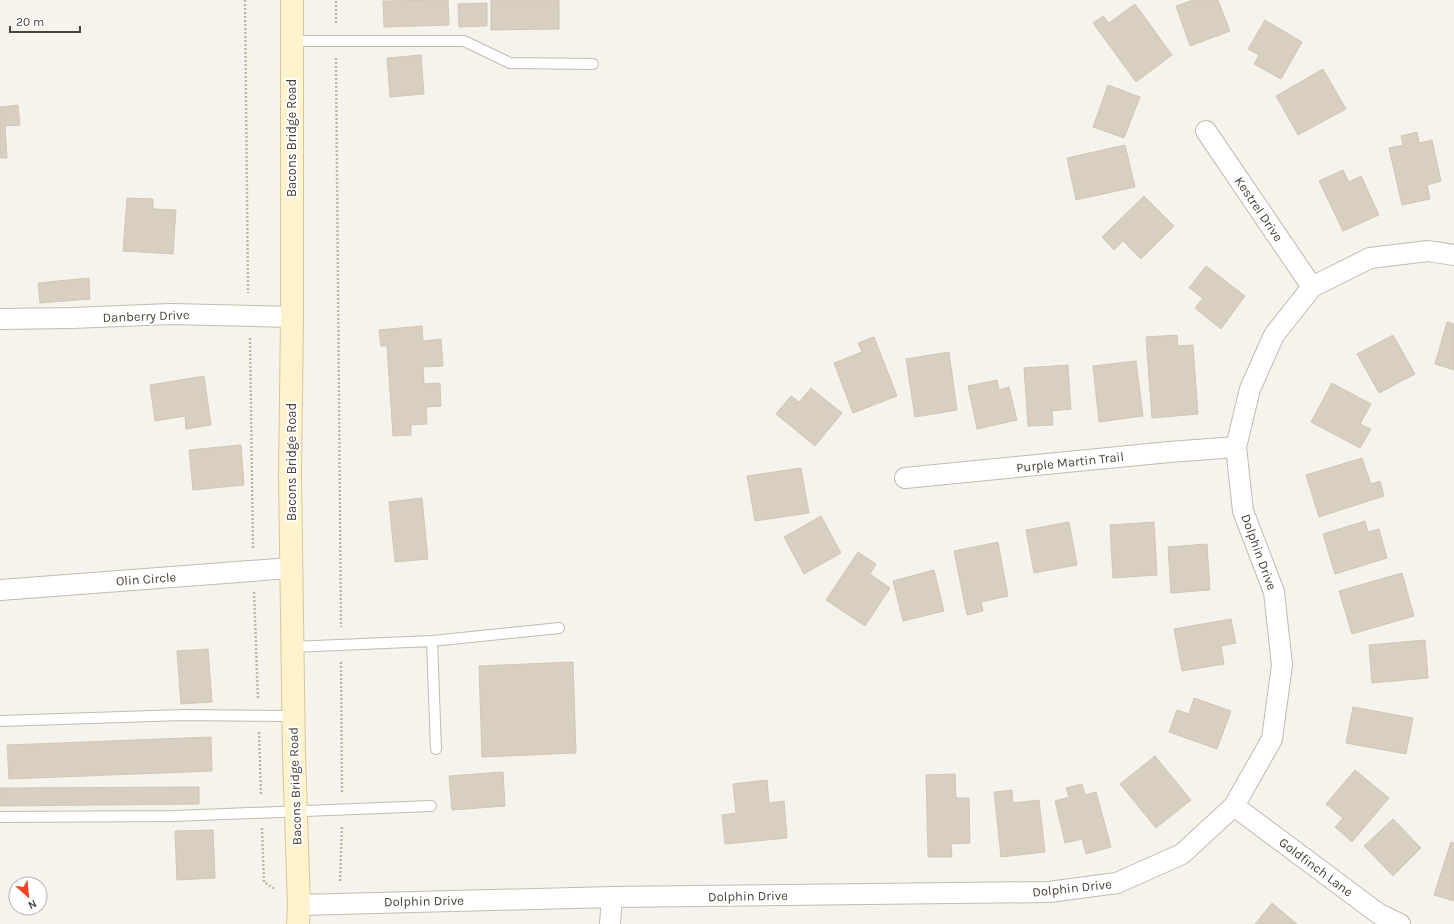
<svg xmlns="http://www.w3.org/2000/svg" width="1454" height="924" viewBox="0 0 1454 924" font-family="Karla,sans-serif">
<style>
.building{fill:#d8cfc1;stroke:#d3c7b4}
.lines{fill:none;stroke-linecap:round;stroke-linejoin:round}
.lane-casing{stroke:#c2bbae;stroke-width:12}
.street-casing{stroke:#c2bbae;stroke-width:22}
.secondary-casing{stroke:#d6c79b;stroke-width:24}
.path{stroke:#c4b79f;stroke-width:2.5;stroke-dasharray:2 2;stroke-linecap:butt}
.lane{stroke:#fff;stroke-width:10}
.street{stroke:#fff;stroke-width:20}
.secondary{stroke:#fff3cd;stroke-width:22}
.labels{text-anchor:middle;dominant-baseline:central;stroke-width:4;stroke-linejoin:round;paint-order:stroke}
.street-label{font-size:13px;fill:#4b4439;stroke:#fff}
</style>
<rect width="100%" height="100%" fill="#f6f3ec"/>
<path class="building" d="M448,0L449,25L384,27L383,1Z
M491,0H559V29L491,30Z
M1193,0H1218L1230,31L1190,46L1176,6Z
M487,3V26L459,27L458,4Z
M1135,4L1172,55L1136,82L1093,23L1103,16L1109,23Z
M1265,20L1302,42L1281,79L1254,64L1259,55L1248,49Z
M421,55L424,94L390,97L387,58Z
M1323,69L1346,109L1298,135L1276,96Z
M1108,85L1140,97L1124,138L1093,127Z
M18,105L20,125L5,126L7,158H0V107Z
M1417,132L1419,143L1432,140L1441,181L1427,185L1430,199L1402,205L1389,148L1403,145L1401,136Z
M1125,145L1135,187L1076,200L1067,158Z
M1343,170L1349,182L1361,176L1379,215L1343,231L1319,181Z
M1144,196L1174,226L1141,259L1123,241L1114,250L1102,237Z
M127,198L153,199V209L176,210L173,254L123,251Z
M1206,266L1245,296L1221,329L1195,308L1203,298L1189,288Z
M89,278L90,299L40,303L38,283Z
M1447,322L1454,324V370L1435,364Z
M422,326L423,341L441,339L443,366L423,367L424,384L440,383L441,406L426,407L427,424L411,425V435L393,436L387,346H381L379,330Z
M1177,335L1178,346L1193,345L1198,414L1152,418L1146,337Z
M1393,335L1415,374L1379,393L1357,354Z
M874,337L897,396L853,413L834,363L862,352L858,343Z
M949,352L957,410L915,417L906,359Z
M1136,361L1143,416L1099,422L1093,366Z
M1068,365L1071,409L1052,411L1053,425L1028,426L1024,368Z
M204,376L211,425L186,429L185,416L155,421L150,385Z
M997,380L999,390L1009,387L1017,420L977,429L968,386Z
M1332,383L1371,404L1360,424L1371,429L1360,448L1311,422Z
M811,388L842,413L815,446L776,414L791,396L799,402Z
M241,445L244,485L193,490L189,450Z
M1362,458L1371,484L1380,481L1384,496L1319,517L1306,475Z
M801,468L809,513L755,521L747,476Z
M422,498L428,559L395,562L389,502Z
M821,516L841,553L804,574L784,537Z
M1365,521L1368,532L1379,529L1387,558L1335,574L1323,534Z
M1069,522L1077,565L1034,573L1026,530Z
M1154,522L1157,575L1113,578L1110,525Z
M998,542L1008,596L981,602L983,611L967,615L954,551Z
M1207,544L1210,590L1171,593L1168,547Z
M858,552L876,564L870,574L890,588L865,626L826,600Z
M934,570L944,611L903,621L893,581Z
M1402,573L1414,616L1352,634L1339,591Z
M1231,619L1236,643L1221,646L1224,664L1182,671L1174,629Z
M1425,640L1428,678L1372,683L1369,645Z
M208,649L212,702L181,704L177,651Z
M573,662L576,753L482,757L479,666Z
M1194,698L1231,711L1217,749L1169,732L1177,710L1189,714Z
M1353,707L1413,718L1406,754L1346,743Z
M211,737L212,771L9,779L7,745Z
M1155,756L1191,800L1156,828L1120,784Z
M1355,770L1389,798L1352,842L1335,827L1343,818L1326,804Z
M503,772L505,806L452,810L449,776Z
M955,774L956,798H969L970,843L951,844L952,857H928L926,775Z
M767,780L769,803L784,801L787,838L725,844L722,815L736,813L733,784Z
M1082,784L1085,795L1096,792L1111,847L1086,854L1082,839L1065,843L1055,801L1069,797L1066,788Z
M199,787V804L0,806V788Z
M1012,790L1013,803L1039,800L1045,852L1001,857L994,792Z
M1393,819L1421,848L1393,876L1364,846Z
M213,830L215,878L177,880L175,831Z
M1451,842L1454,843V901L1434,895Z
M1272,903L1297,924H1255Z"/>
<g class="lines">
<g class="lane-casing">
<path id="lane" d="M291,41H464L510,63L593,64
M432,641L559,628
M292,647L432,641L436,749
M0,721L183,715L293,716
M0,817L174,816L431,806"/>
</g>
<g class="street-casing">
<path id="street" d="M1206,131L1312,287
M0,319L72,318L170,314L292,317
M905,478L1169,452L1236,447
M0,590L291,568
M1234,806L1379,914L1400,924
M299,905L612,897L1049,892L1117,883L1182,854L1234,806L1272,739L1282,665L1274,592L1243,511L1236,447L1250,389L1274,335L1312,287L1370,258L1428,251L1454,255
M610,924L612,897"/>
</g>
<g class="secondary-casing">
<path id="secondary" d="M292,0V317L290,476L294,755L299,905L298,924"/>
</g>
<path class="path" d="M245,0L248,293
M336,23V0
M336,58L341,627
M250,338L253,549
M254,592L258,699
M341,662L342,793
M259,732L261,795
M262,828L264,882L275,889
M340,881L342,826"/>
<use href="#lane" class="lane"/>
<use href="#street" class="street"/>
<use href="#secondary" class="secondary"/>
</g>
<g class="labels">
<g class="street-label">
<text transform="translate(291 138) rotate(-90)">Bacons Bridge Road</text>
<text transform="translate(1259 209) rotate(56)">Kestrel Drive</text>
<text transform="translate(146 316) rotate(-2)">Danberry Drive</text>
<text transform="translate(291 462) rotate(-90)">Bacons Bridge Road</text>
<text transform="translate(1070 462) rotate(-6)">Purple Martin Trail</text>
<text transform="translate(1259 552) rotate(70)">Dolphin Drive</text>
<text transform="translate(146 579) rotate(-4)">Olin Circle</text>
<text transform="translate(295 786) rotate(-92)">Bacons Bridge Road</text>
<text transform="translate(1316 867) rotate(37)">Goldfinch Lane</text>
<text transform="translate(1072 888) rotate(-6)">Dolphin Drive</text>
<text transform="translate(748 896) rotate(-1)">Dolphin Drive</text>
<text transform="translate(424 901) rotate(-1)">Dolphin Drive</text>
</g>
</g>
<g transform="translate(28 896) rotate(153)"><circle r="19" fill="#ffffff" stroke="#b7b4b0"/>
<path d="M0-3L7 15L0 10L-7 15Z" fill="#fc3f1d"/>
<text y="-6" font-size="11" font-weight="bold" text-anchor="middle" fill="#4b4439">N</text>
</g>
<path d="M10 26v6h70v-6" fill="none" stroke="#4b4439" stroke-width="2"/>
<text x="16" y="26" font-size="12" fill="#4b4439" stroke="#ffffff" stroke-width="3" paint-order="stroke">20 m</text>
</svg>
